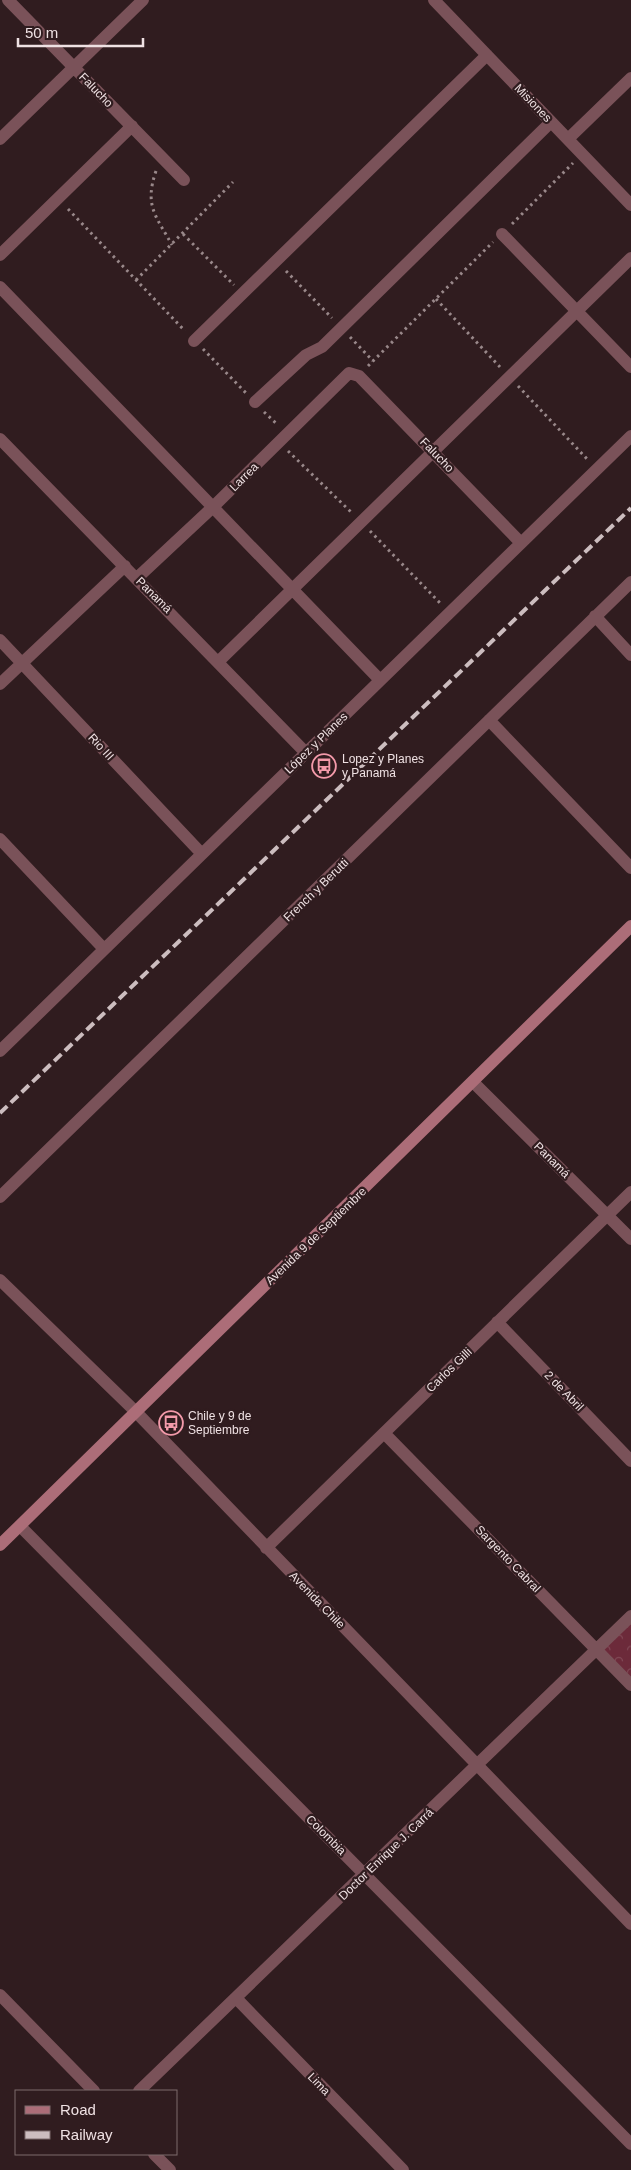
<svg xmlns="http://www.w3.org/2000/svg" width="631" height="2170" viewBox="0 0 631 2170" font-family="Helvetica,sans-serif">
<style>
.park{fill:url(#park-crowns)}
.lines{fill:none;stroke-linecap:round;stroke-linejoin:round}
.path{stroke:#99888a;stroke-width:3;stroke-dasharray:2.5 4;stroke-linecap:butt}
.street{stroke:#7a5259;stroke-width:12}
.secondary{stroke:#ac6d78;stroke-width:12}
.rail{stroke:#ccbdbf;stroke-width:4;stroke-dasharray:10 5;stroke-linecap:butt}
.labels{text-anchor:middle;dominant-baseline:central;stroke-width:4.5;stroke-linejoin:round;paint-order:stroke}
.street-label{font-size:12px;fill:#efe1e3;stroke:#301c1f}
.poi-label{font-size:12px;fill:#efe1e3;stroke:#301c1f;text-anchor:start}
</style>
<defs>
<pattern id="park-crowns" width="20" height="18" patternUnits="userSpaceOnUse" patternTransform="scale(1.25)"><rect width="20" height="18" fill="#6c2a3a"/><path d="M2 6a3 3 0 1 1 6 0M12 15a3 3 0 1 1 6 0" fill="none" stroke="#814956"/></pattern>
</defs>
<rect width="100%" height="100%" fill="#301c1f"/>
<path class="park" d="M631,1616V1685L596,1650Z"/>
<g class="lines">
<path class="path" d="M156,171C144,206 156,216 172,245
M68,209L185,331
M512,224L573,163
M183,234L234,285
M286,271L332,318
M136,280L233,182
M436,299L500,367
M350,337L373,361
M203,349L246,393
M368,366L493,242
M518,386L588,460
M264,412L278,425
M288,451L352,513
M370,531L441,604"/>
<path class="street" d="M8,0L184,180
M434,0L631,205
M0,139L143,0
M568,139L631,78
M502,234L631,367
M0,255L132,126
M0,287L380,680
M194,341L487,55
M255,402L306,355L322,347L551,122
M0,439L306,753
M137,578L214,506L349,373L359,376L521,543
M595,616L631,655
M0,640L202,854
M219,661L631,258
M0,684L125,566
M489,720L631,868
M0,839L104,949
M0,1051L631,436
M473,1082L631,1239
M0,1197L631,582
M0,1280L136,1412L631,1924
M497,1322L631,1461
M384,1433L631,1685
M20,1526L631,2144
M266,1548L631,1192
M0,1995L94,2091
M236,1998L403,2170
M139,2091L631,1616
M154,2154L170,2170"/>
<path class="secondary" d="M0,1545L631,926"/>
<path class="rail" d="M0,1113L631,508"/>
</g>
<defs>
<g id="bus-ring" transform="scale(1.25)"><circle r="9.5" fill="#301c1f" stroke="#f39aaa" stroke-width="1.5"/><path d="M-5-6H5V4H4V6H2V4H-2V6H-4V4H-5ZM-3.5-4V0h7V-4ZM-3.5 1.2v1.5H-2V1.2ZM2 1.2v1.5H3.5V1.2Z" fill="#f39aaa"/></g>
</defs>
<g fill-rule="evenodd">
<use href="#bus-ring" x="324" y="766"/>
<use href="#bus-ring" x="171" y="1423"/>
</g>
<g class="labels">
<g class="street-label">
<text transform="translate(96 90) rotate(46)">Falucho</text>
<text transform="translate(533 103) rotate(46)">Misiones</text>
<text transform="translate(437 455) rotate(46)">Falucho</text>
<text transform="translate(244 477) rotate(-45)">Larrea</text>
<text transform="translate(154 595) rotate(45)">Panamá</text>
<text transform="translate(316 743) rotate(-44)">López y Planes</text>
<text transform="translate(101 747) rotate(47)">Rio III</text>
<text transform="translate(316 890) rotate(-44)">French y Berutti</text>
<text transform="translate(552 1160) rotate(45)">Panamá</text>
<text transform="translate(316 1236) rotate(-44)">Avenida 9 de Septiembre</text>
<text transform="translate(449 1370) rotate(-44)">Carlos Gilli</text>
<text transform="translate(564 1391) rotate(46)">2 de Abril</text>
<text transform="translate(508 1559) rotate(46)">Sargento Cabral</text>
<text transform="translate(317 1600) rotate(46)">Avenida Chile</text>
<text transform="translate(326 1835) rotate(45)">Colombia</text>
<text transform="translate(386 1854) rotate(-44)">Doctor Enrique J. Carrá</text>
<text transform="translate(319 2084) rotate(46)">Lima</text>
</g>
<g class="poi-label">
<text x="342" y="759">Lopez y Planes<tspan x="342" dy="14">y Panamá</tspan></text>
<text x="188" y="1416">Chile y 9 de<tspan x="188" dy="14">Septiembre</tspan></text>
</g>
</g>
<rect x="15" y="2090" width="162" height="65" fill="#301c1f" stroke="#7c6b6d"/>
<rect x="25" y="2106" width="25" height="8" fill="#ac6d78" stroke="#7c6b6d"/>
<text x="60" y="2115" font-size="15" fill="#efe1e3">Road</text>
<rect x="25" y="2131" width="25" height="8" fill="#ccbdbf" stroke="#7c6b6d"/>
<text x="60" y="2140" font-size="15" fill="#efe1e3">Railway</text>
<path d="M18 38v8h125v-8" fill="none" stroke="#efe1e3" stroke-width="2.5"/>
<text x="25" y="38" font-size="15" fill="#efe1e3" stroke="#301c1f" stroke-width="4" paint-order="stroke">50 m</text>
</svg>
